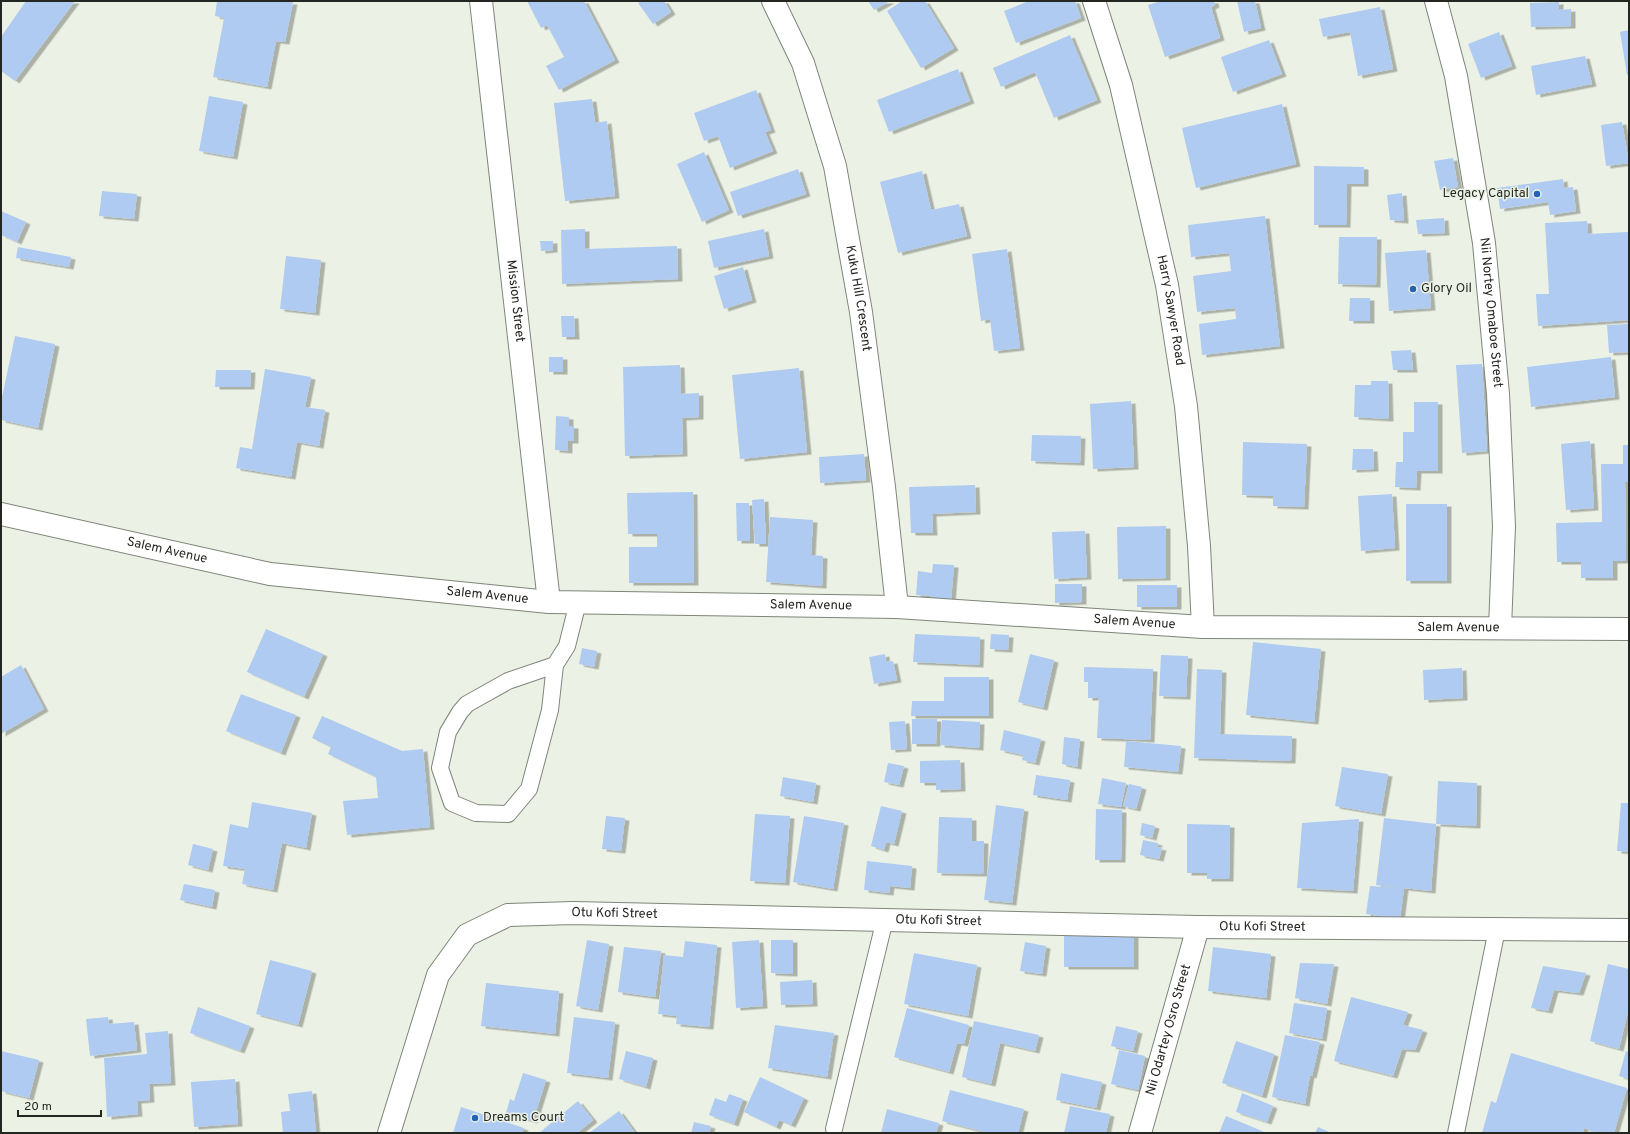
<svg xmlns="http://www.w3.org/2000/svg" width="1630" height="1134" viewBox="0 0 1630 1134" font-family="Overpass,sans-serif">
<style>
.building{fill:#b0cbf1;filter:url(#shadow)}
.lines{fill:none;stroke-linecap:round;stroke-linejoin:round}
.service-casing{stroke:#7e8579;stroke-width:18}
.minor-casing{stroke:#7e8579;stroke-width:24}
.service{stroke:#fff;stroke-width:16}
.minor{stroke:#fff;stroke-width:22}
.poi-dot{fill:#2463b4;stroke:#ebf2e5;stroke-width:1.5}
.labels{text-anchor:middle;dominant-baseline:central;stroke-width:3;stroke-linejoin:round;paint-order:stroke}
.poi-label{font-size:13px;fill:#232621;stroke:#ebf2e5;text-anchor:start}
.street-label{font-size:13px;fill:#232621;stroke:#ebf2e5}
</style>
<defs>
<filter id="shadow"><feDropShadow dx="4.5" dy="2.5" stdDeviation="0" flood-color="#0004"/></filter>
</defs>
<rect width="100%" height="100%" fill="#ebf2e5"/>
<path class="building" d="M26,1H75L15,81L1,71V37Z
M217,1L293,2L285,42L276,41L267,87L213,77L224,18L215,16Z
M527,1H584L615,60L559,90L546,66L564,57L547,25L541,28Z
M641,1H664L671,12L653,24L638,3Z
M868,1H890L874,10Z
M902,1H925L954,48L921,68L887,11Z
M1029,1H1075L1081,18L1016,43L1004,11Z
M1161,1H1214L1215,5L1211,7L1220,38L1165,57L1148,5Z
M1237,1H1255L1261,28L1244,32Z
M1559,2V10L1571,9V26L1531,27L1530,3Z
M1380,7L1393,69L1358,76L1350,32L1323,37L1319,19Z
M1629,30V74L1627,75L1620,32Z
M1499,32L1512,66L1481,78L1468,44Z
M1070,35L1097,100L1054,118L1035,72L1001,87L993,68Z
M1269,40L1282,74L1233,92L1221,57Z
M1585,56L1592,84L1536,95L1531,66Z
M958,69L970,101L889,132L877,100Z
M756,90L771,130L765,132L773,151L730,168L718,136L704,141L694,113Z
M209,96L243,102L233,157L199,151Z
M592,99L595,123L607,121L615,196L565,201L554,103Z
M1282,104L1296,164L1196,188L1182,128Z
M1622,122L1629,163L1606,166L1601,125Z
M704,152L729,210L702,222L677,164Z
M1453,158L1458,187L1440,190L1434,161Z
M1314,166L1364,167V184H1347L1346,225H1314Z
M798,169L806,194L738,216L730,192Z
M922,171L931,210L959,204L967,236L898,253L880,182Z
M1563,179L1564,188L1573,187L1576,211L1550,215L1548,202L1500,209L1497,188Z
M102,191L137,194L134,219L99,216Z
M1402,193L1404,221L1390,220L1387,195Z
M1,211L26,222L17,242L1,235Z
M1265,216L1280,346L1202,355L1199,324L1236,319L1235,308L1197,312L1193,276L1231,271L1229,253L1191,257L1188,225Z
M1444,218L1445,233L1418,234L1416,220Z
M1587,221L1588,234L1628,232L1629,320L1538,326L1536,294H1549L1545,223Z
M585,229V249L677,246L678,279L562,284L561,230Z
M764,229L769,256L714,268L708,241Z
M1339,237H1377L1376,285L1338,284Z
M540,241H553V250L541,251Z
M18,247L71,257L69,267L16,258Z
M1007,249L1020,348L994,351L990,319L981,321L972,254Z
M1426,250L1431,308L1389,311L1385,253Z
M286,256L321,260L315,313L280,309Z
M743,267L752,300L724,309L714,276Z
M1350,298H1370V321H1349Z
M561,316H574L575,337H562Z
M1629,324V352L1609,353L1607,325Z
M15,336L55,344L38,428L1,420V402Z
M1411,350L1413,370H1393L1391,351Z
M549,357H563V372H549Z
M1611,357L1615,397L1531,407L1527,367Z
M1482,364L1487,451L1462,453L1456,365Z
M680,365L681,394L699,393V417L682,418L683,454L625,456L623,367Z
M799,368L807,452L740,459L732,375Z
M265,369L311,377L305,407L325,410L319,446L297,442L291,477L236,468L240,447L252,449Z
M216,370H251L250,387H215Z
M1371,381H1388L1389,419L1354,417L1355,385H1371Z
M1131,401L1134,467L1093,469L1090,404Z
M1414,402H1438V471H1417L1416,488L1395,487L1396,462H1403V432H1414Z
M556,416L569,417V426H574V441H568V451L555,450Z
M1032,435L1081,436L1080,463L1031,461Z
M1590,441L1594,508L1566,510L1561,444Z
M1243,442L1307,444L1304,507L1273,506V496L1242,495Z
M1623,445H1629V482H1625L1626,561H1613V578H1581V562H1557L1556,523L1602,522L1601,464H1623Z
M1353,449H1373L1374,469L1352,470Z
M864,454L866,480L820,483L819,457Z
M975,485L976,512L932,514L933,533H911L909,487Z
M693,492L694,583H629V547H657V534H628L627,493Z
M1392,494L1395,548L1361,551L1358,496Z
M764,499L766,544H755L752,500Z
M736,503H749L750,541H737Z
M1406,504H1447V581H1406Z
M770,517L813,520L811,555L823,556L822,586L766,582Z
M1166,526V578L1118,579L1117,527Z
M1085,531L1087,577L1054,579L1052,532Z
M933,564L954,565L951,601L930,600V596L916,595L918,571L932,573Z
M1055,584H1082V602L1055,603Z
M1137,585H1177V607H1137Z
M266,629L323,654L304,697L247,672Z
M915,634L980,637L979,665L913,662Z
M991,634L1009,635L1008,650L990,649Z
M1253,642L1321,649L1314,722L1246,715Z
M582,648L597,651L594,667L579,664Z
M885,654L886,662L893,661L897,680L874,684L869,657Z
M1030,654L1054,660L1043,708L1018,702Z
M1161,655L1188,656L1186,697L1159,696Z
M21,665L44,709L1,734V677Z
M1084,667L1153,669L1150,740L1097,738L1099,698H1088V682H1084Z
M1462,668L1463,698L1424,700L1423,670Z
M1197,669L1222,670L1220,734L1292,736L1291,761L1194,758Z
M944,677H989V716H911L912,701H944Z
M241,694L296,715L281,753L226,731Z
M322,716L402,751L423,749L430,827L347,835L343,801L378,798L376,777L328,754L331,747L312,738Z
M912,719H937L936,744H912Z
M942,720L980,722L979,748L940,745Z
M905,721L907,749L891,750L889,722Z
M1004,730L1041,739L1035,763L1022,760L1023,755L1000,750Z
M1064,737L1080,739L1077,767L1062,764Z
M1126,741L1181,746L1178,772L1124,767Z
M960,760L961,789L936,790V783H920V761Z
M888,763L904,766L899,785L884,782Z
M1342,767L1388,774L1381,814L1335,806Z
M1036,775L1070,780L1067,800L1033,795Z
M783,777L816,783L813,802L780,796Z
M1102,778L1126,783L1121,807L1098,804Z
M1438,781L1477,783L1476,826L1436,824Z
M1129,784L1142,787L1136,809L1123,806Z
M252,802L312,813L306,848L282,843L273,890L242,884L245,869L223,866L230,824L248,828Z
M1621,803H1629V852L1617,851Z
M996,805L1024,809L1012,903L984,900Z
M881,806L902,811L894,844L886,842L884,850L871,846Z
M1096,809L1122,810L1121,860H1095Z
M755,814L790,816L785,883L750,881Z
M606,816L625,818L621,851L602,849Z
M804,816L844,823L833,889L793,882Z
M939,817L972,818V841H984L983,874L937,873Z
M1384,818L1436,824L1431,891L1404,888L1400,919L1366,914L1370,886L1399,888L1376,885Z
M1359,819L1353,891L1297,888L1302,823Z
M1142,823L1155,826L1152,838L1140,835Z
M1187,824L1230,825L1229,879H1207V873H1187Z
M1143,840L1158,843L1157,847L1162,848L1159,859L1140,855Z
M193,844L213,849L208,870L188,865Z
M867,861L912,866L910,888L890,886L889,893L864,890Z
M184,884L215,890L212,907L180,900Z
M1134,935V967H1064V936Z
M587,940L609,944L598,1010L576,1006Z
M759,940L763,1006L736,1008L732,942Z
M771,940H793V974L771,973Z
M685,941L717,945L709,1027L676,1024L677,1016L658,1014L664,955L683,957Z
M1025,942L1046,946L1042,974L1020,971Z
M624,947L661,951L655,997L618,992Z
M1213,947L1271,954L1266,998L1208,991Z
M914,953L977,965L968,1016L904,1004Z
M270,960L312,971L298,1025L256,1014Z
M1300,963L1334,964L1327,1004L1295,998Z
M1608,964L1629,969V1007L1619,1049L1590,1041Z
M1543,966L1586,973L1579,993L1554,990L1548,1011L1531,1008Z
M812,980L813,1004L781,1005L780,982Z
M486,983L559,991L555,1034L481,1026Z
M1351,997L1408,1012L1403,1025L1423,1030L1415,1050L1402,1049L1393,1076L1334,1061Z
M1294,1003L1327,1008L1322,1039L1289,1033Z
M198,1007L250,1026L240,1051L190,1033Z
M907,1008L969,1025L964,1044L957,1043L949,1072L894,1057Z
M108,1017L109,1024L134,1022L137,1050L90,1056L86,1019Z
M574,1017L615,1022L608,1078L567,1073Z
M974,1021L1039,1035L1035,1051L1000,1043L991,1084L962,1077Z
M775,1025L834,1033L827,1077L768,1068Z
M1116,1026L1138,1031L1133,1051L1111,1046Z
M168,1031L171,1083L149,1084L150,1100L137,1101L138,1114L107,1117L104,1058L147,1054L145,1033Z
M1285,1035L1320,1042L1312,1076L1310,1075L1305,1104L1272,1097Z
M1236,1041L1274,1054L1262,1096L1222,1083Z
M1119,1050L1145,1056L1138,1090L1111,1084Z
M1,1051L39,1060L29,1098L1,1091Z
M626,1051L653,1058L646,1087L619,1079Z
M1626,1051L1629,1052V1079L1619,1076Z
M1511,1053L1627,1088L1614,1133H1598L1584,1128L1583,1133H1482L1491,1101L1496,1103Z
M523,1073L546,1080L533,1121L506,1113L510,1099L514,1101Z
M1061,1073L1102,1082L1096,1108L1056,1100Z
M760,1077L804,1098L791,1125L779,1120L776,1127L744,1112Z
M235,1079L238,1124L194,1127L191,1082Z
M950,1090L1024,1109L1018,1133H989L942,1121Z
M312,1091L316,1133H283L281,1112L290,1111L288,1094Z
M1242,1093L1273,1106L1267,1122L1236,1112Z
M729,1094L743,1099L734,1124L709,1115L715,1098L726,1102Z
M578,1101L593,1120L577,1133H539Z
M1070,1106L1110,1114L1106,1133H1064Z
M461,1107L524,1128L522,1133H453Z
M887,1109L939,1123L936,1133H881Z
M619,1111L635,1133H589Z
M1226,1116L1262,1131L1261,1133H1219Z
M694,1122L711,1126L709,1133H691Z
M1318,1127L1331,1133H1315Z"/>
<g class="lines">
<g class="service-casing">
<path id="service" d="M555,665L550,710L529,789L508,814L476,813L452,803L440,768L448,732L460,712L467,704L508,681L555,665L567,646L578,602
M834,1129L885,919
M1456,1133L1497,929"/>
</g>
<g class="minor-casing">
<g id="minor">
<path id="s1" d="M481,1L549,602"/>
<path id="s2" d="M773,1L803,63L835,166L861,312L884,487L897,607"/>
<path id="s3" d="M1094,1L1121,85L1167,285L1186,406L1199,546L1203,627"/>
<path id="s4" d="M1436,1L1456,76L1484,243L1498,394L1504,526L1500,628"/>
<path id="s5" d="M1,514L270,574L549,602L897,607L1203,627L1629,629"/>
<path id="s6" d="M389,1133L438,975L467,935L508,915L573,913L1198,927L1629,930"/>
<path id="s7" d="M1140,1133L1198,927"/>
</g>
</g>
<use href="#service" class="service"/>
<use href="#minor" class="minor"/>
</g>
<g class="poi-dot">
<circle cx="1537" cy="194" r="4"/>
<circle cx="1413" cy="289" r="4"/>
<circle cx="475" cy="1118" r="4"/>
</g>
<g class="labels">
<g class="poi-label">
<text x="1529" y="194" text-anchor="end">Legacy Capital</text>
<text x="1421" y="289">Glory Oil</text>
<text x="483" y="1118">Dreams Court</text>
</g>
<g class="street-label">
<text stroke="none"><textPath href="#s2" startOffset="311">Kuku Hill Crescent</textPath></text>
<text stroke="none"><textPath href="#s1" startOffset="302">Mission Street</textPath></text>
<text stroke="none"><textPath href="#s3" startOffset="319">Harry Sawyer Road</textPath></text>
<text stroke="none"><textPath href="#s4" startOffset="317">Nii Nortey Omaboe Street</textPath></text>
<text stroke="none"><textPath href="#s5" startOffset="170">Salem Avenue</textPath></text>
<text stroke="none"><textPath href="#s5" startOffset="494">Salem Avenue</textPath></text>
<text stroke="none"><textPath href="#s5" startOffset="818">Salem Avenue</textPath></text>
<text stroke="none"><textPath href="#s5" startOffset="1142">Salem Avenue</textPath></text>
<text stroke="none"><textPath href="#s5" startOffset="1466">Salem Avenue</textPath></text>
<text stroke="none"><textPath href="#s6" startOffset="367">Otu Kofi Street</textPath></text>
<text stroke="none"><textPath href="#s6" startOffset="691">Otu Kofi Street</textPath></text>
<text stroke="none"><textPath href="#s6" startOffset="1015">Otu Kofi Street</textPath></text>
<text stroke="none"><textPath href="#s7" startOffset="107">Nii Odartey Osro Street</textPath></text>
</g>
</g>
<rect width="1630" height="1134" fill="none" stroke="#232621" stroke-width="4"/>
<path d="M18 1110v6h83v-6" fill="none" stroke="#232621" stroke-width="2"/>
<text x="24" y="1110" font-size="12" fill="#232621" stroke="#ebf2e5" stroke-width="3" paint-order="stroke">20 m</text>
</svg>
